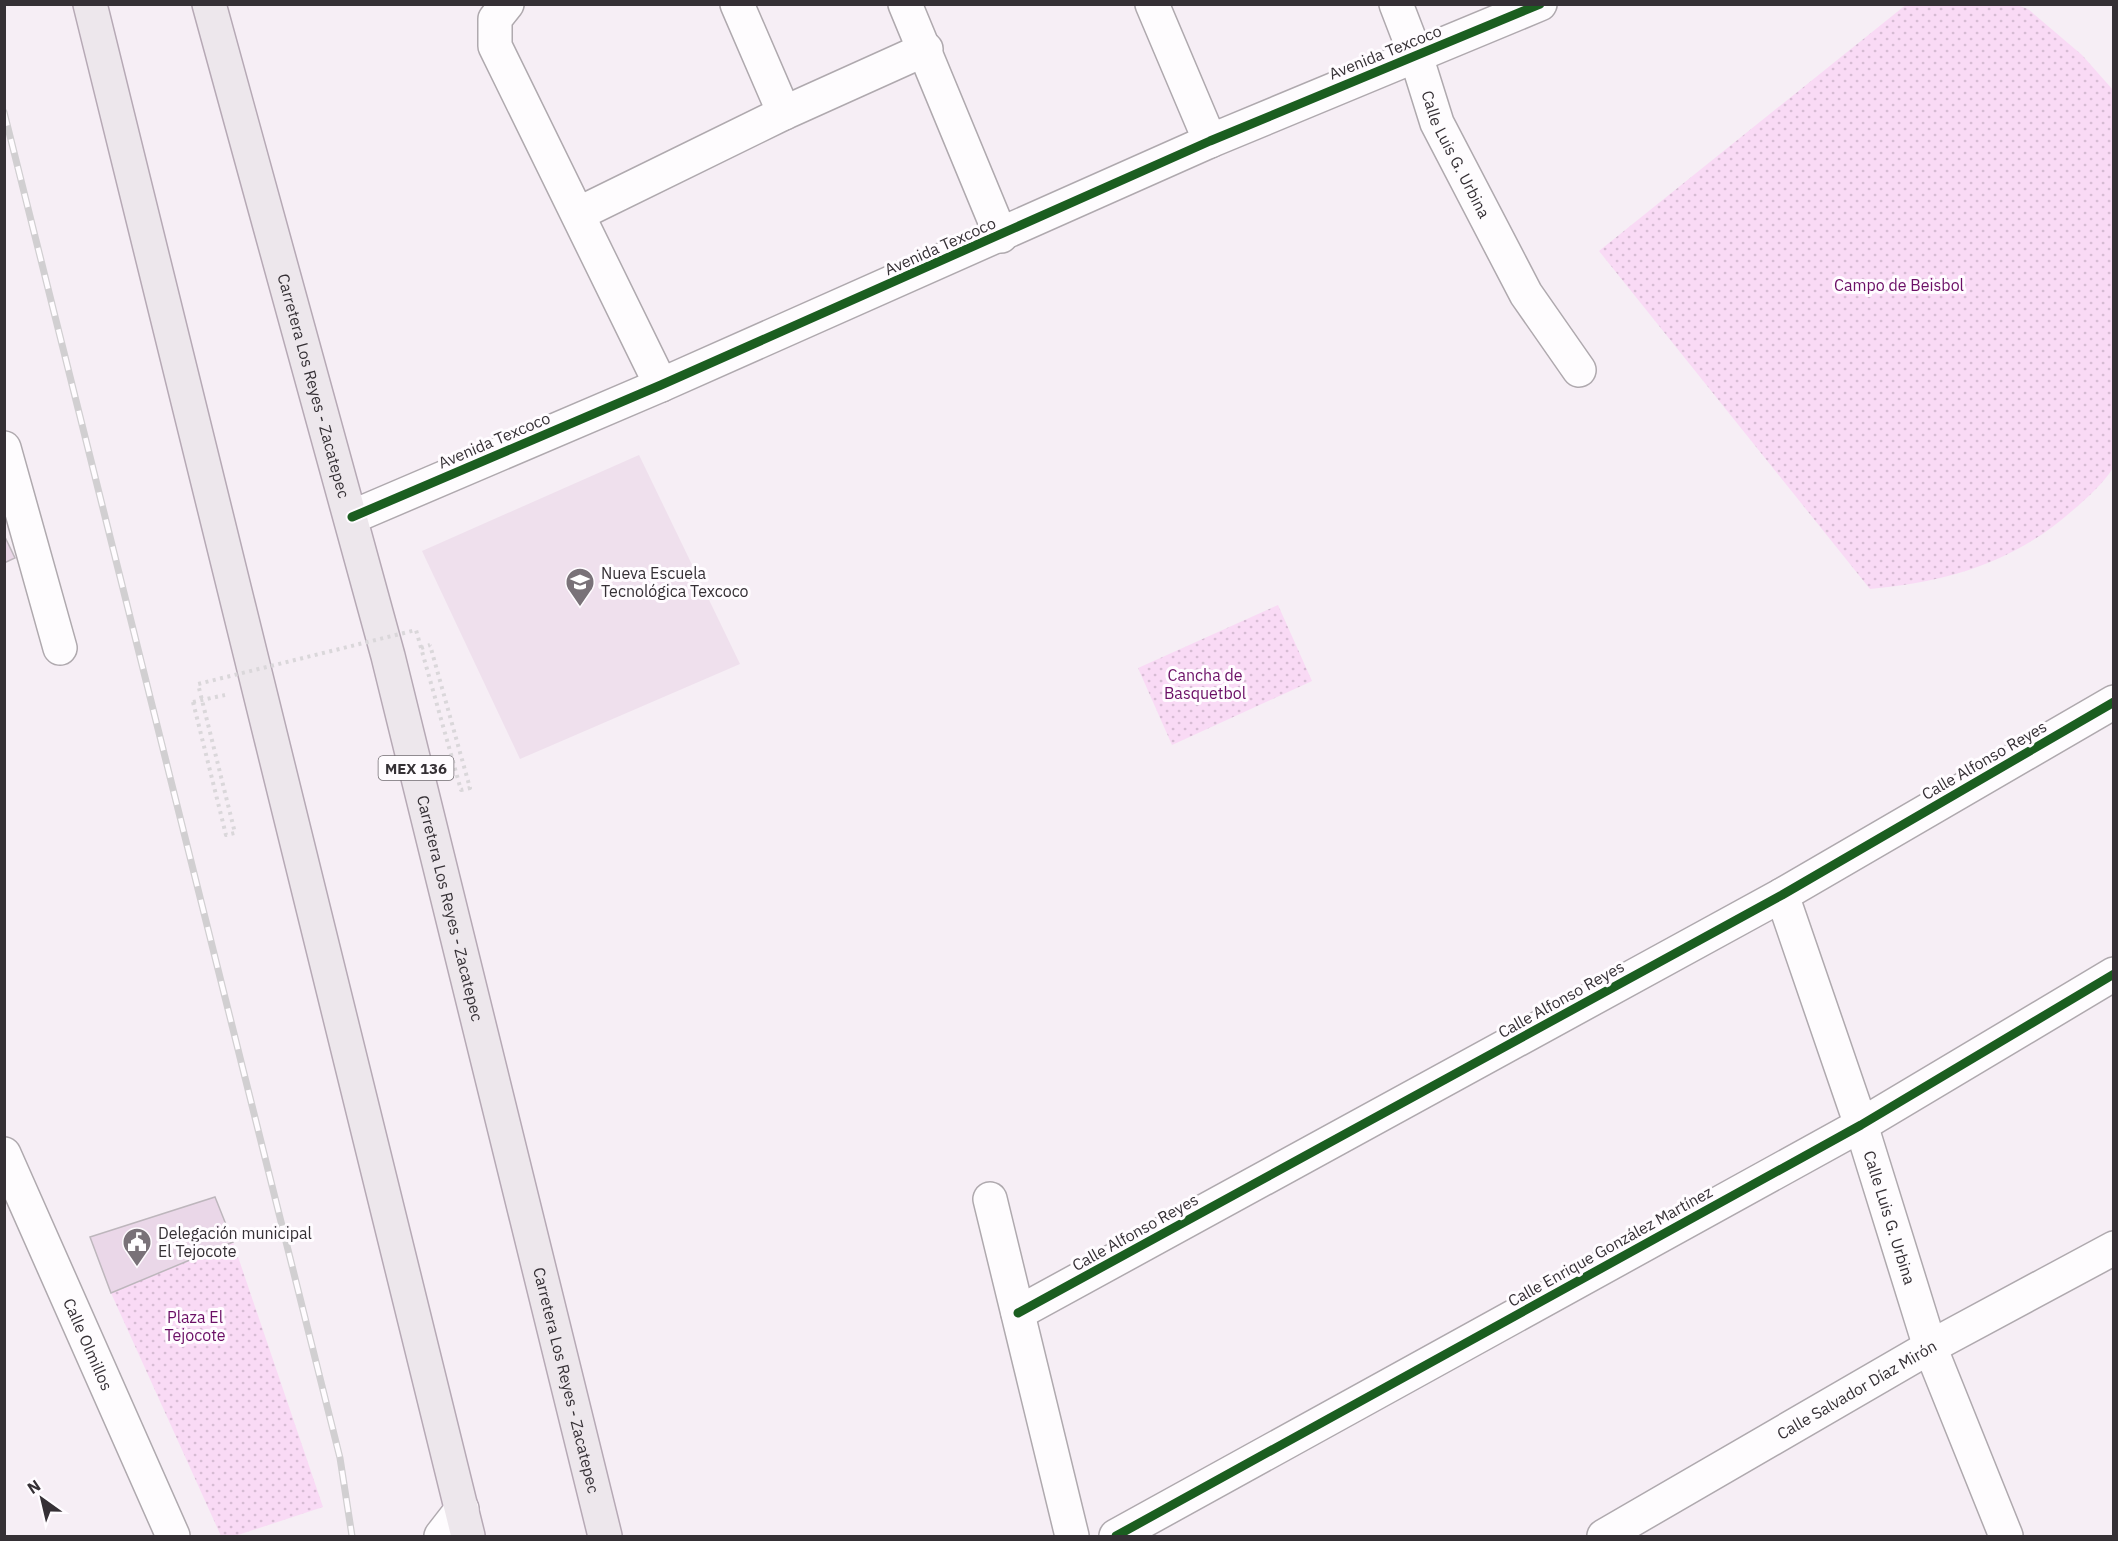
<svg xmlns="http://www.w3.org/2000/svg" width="2118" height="1541" viewBox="0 0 2118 1541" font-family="'IBM Plex Sans',sans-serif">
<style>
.built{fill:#efe0ed}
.grass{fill:url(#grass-dots)}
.building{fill:#ead7e8;stroke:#bdb6bc;stroke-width:1.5}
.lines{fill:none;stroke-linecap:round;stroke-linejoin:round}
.minor-casing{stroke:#afa9ae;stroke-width:36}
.major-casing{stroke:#b6a9b5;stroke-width:36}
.path{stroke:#dad7da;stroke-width:4;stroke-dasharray:3 4.5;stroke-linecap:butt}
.minor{stroke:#fefcfe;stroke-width:33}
.major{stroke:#ede7ec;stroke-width:33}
.rail-casing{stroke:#d1cfd1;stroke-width:7}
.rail{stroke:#fffcff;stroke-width:4.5;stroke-dasharray:14;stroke-linecap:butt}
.path-bridge{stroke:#dad7da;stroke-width:4;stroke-dasharray:3 4.5;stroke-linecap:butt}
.cycleway-casing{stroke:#fffcff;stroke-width:13}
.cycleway{stroke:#1b5e20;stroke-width:9}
.labels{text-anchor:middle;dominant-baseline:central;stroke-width:6;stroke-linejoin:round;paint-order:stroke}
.shield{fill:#fffcff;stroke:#726d72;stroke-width:1.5}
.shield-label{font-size:15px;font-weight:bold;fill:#353035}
.street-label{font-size:16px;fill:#353035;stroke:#fffcff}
.park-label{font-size:16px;fill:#6b0f66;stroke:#fffcff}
.poi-label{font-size:16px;fill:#353035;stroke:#fffcff;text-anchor:start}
</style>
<defs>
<pattern id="grass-dots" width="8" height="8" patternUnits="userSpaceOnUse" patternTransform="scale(1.5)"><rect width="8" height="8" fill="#f9daf5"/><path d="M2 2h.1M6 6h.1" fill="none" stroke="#d6bbd3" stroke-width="1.8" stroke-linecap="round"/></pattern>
</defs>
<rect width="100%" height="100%" fill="#f6eef5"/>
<path class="built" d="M639,455L740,664L520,759L422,551Z"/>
<path class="grass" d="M1907,4L2017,5L2028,9L2082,55L2113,90V468C2103,484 2087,498 2072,511C2013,563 1947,582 1870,589L1599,251Z
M1278,605L1312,681L1172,745L1138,668Z
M233,1242L323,1507L235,1536H221L111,1293Z"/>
<path class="building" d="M4,535L15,558L4,563Z
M215,1197L233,1242L111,1293L90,1237Z"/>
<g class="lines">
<g class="minor-casing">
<g id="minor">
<path d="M507,4L495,19V46L661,385"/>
<path d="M737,4L784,113"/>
<path d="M905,4L1001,236"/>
<path d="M1152,4L1210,141"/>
<path id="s1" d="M1396,4L1416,56L1437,123L1526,294L1579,370"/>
<path d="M578,214L784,113L926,49"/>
<path d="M4,448L60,648"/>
<path d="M352,517L661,385L1210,141L1540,4"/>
<path id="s2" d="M1782,895L1861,1125L1930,1347L2006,1536"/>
<path id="s3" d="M4,1154L173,1536"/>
<path d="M990,1199L1072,1536"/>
<path d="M1018,1313L1782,895L2114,702"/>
<path d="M441,1536L462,1509"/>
<path d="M1116,1536L1861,1125L2114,974"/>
<path id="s4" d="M1604,1536L1930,1347L2114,1248"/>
</g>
</g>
<g class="major-casing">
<g id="major">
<path d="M90,4L468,1536"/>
<path id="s5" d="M209,4L388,656L605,1536"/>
</g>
</g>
<path class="path" d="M421,648L430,645
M193,702L225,695"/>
<use href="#minor" class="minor"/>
<use href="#major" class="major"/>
<g class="rail-casing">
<path id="rail" d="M4,112L340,1458L352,1536"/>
</g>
<use href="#rail" class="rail"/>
<path class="path-bridge" d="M193,702L226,835L235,833L198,684L416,630L461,790L470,788L430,645"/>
<g class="cycleway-casing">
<path id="cycleway" d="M352,517L661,385L1210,141L1540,4
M1018,1313L1782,895L2114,702
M1116,1536L1861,1125L2114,974"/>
</g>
<use href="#cycleway" class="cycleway"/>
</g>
<defs>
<g id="school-pin" transform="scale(1.5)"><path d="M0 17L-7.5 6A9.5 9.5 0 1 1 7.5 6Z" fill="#797278" stroke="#fffcff"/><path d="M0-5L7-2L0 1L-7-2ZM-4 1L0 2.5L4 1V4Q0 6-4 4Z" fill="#fff"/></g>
<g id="civic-pin" transform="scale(1.5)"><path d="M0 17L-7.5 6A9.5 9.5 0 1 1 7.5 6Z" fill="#797278" stroke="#fffcff"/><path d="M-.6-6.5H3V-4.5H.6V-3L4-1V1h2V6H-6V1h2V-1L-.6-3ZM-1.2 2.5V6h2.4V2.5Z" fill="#fff"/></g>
</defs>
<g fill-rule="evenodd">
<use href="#school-pin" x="580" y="582"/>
<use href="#civic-pin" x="137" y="1242"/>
</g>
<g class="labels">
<rect class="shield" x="378.5" y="756" width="75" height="24" rx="4.5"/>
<g class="shield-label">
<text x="416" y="768">MEX 136</text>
</g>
<g class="street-label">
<text transform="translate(1385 52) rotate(-22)">Avenida Texcoco</text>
<text stroke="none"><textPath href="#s1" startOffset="162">Calle Luis G. Urbina</textPath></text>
<text transform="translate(940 246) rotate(-24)">Avenida Texcoco</text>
<text stroke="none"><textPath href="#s5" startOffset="396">Carretera Los Reyes - Zacatepec</textPath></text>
<text transform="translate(494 440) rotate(-23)">Avenida Texcoco</text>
<text transform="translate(1984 760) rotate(-30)">Calle Alfonso Reyes</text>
<text stroke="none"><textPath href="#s5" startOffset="936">Carretera Los Reyes - Zacatepec</textPath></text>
<text transform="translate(1561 999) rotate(-29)">Calle Alfonso Reyes</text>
<text stroke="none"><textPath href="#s2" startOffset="340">Calle Luis G. Urbina</textPath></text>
<text transform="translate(1135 1232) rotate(-29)">Calle Alfonso Reyes</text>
<text transform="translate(1610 1246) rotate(-29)">Calle Enrique González Martínez</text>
<text stroke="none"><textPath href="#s3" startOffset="208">Calle Olmillos</textPath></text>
<text stroke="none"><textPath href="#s5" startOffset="1422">Carretera Los Reyes - Zacatepec</textPath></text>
<text stroke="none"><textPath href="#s4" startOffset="292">Calle Salvador Díaz Mirón</textPath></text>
</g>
<g class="park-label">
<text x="1899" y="285">Campo de Beisbol</text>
<text x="1205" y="675">Cancha de<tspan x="1205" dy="18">Basquetbol</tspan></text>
<text x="195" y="1317">Plaza El<tspan x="195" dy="18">Tejocote</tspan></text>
</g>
<g class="poi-label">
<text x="601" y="573">Nueva Escuela<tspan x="601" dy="18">Tecnológica Texcoco</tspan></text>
<text x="158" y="1233">Delegación municipal<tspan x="158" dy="18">El Tejocote</tspan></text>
</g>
</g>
<rect width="2118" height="1541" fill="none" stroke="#353035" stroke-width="12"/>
<g transform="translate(42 1499) rotate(326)" stroke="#fffcff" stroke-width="4.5" paint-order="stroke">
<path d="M0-4.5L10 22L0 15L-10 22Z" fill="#353035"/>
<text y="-9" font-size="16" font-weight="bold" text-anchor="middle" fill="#353035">N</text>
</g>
</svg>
